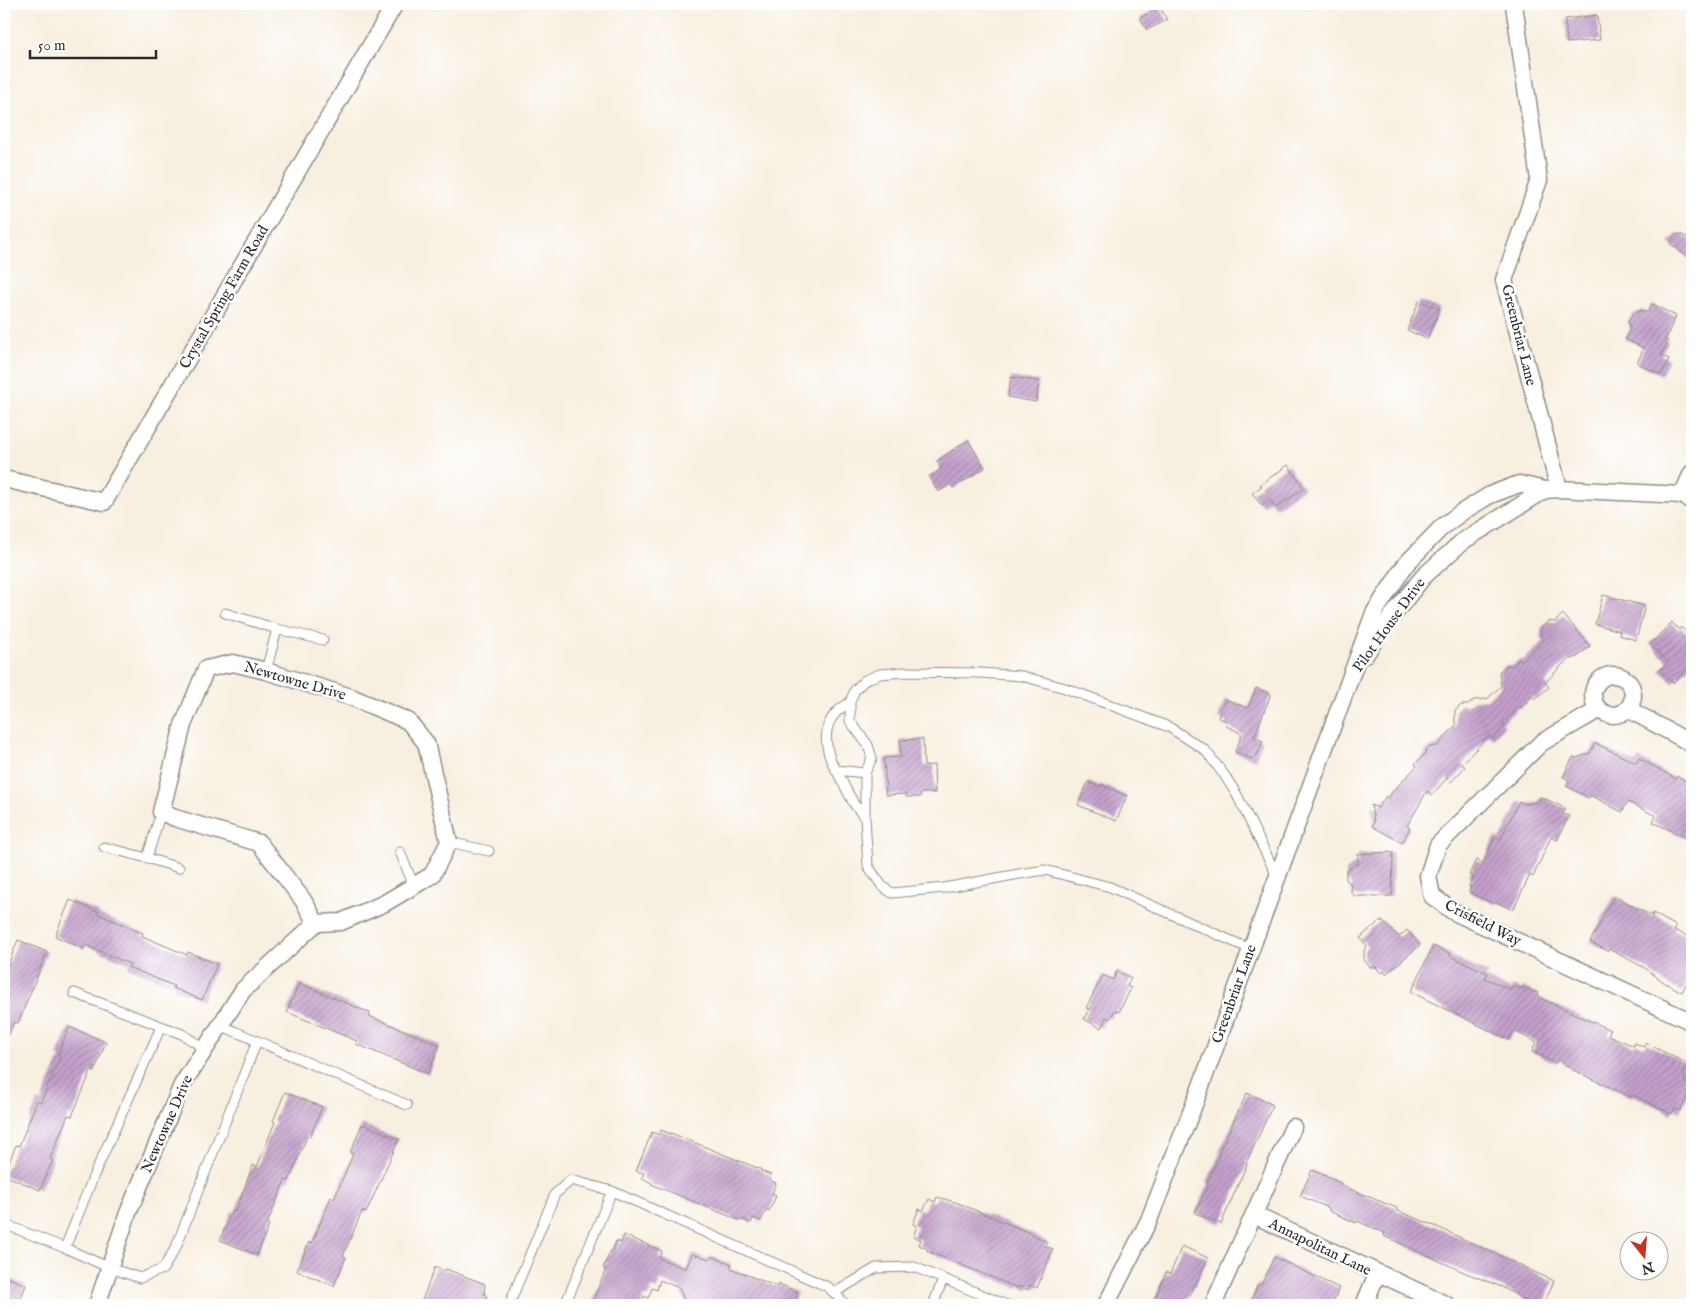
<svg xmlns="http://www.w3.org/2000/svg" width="1696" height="1309" viewBox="0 0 1696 1309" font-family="'IM FELL English',serif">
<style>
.building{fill:url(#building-hatch)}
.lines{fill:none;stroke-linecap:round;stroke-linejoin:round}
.service-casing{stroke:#918d85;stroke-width:11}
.minor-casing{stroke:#918d85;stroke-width:19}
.service{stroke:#fff;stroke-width:9}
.minor{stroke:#fff;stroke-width:16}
.labels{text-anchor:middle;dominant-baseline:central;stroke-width:5;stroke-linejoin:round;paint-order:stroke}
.street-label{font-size:15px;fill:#2b2b2b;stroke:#fff}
</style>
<defs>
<pattern id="building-hatch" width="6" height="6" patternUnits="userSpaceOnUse" patternTransform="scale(1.25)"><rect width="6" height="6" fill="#c5a1cc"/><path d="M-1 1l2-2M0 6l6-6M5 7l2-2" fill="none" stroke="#a083a6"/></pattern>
</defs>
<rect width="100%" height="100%" fill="#fff"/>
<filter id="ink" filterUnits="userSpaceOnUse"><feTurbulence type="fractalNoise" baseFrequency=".02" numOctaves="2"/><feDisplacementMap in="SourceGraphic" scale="10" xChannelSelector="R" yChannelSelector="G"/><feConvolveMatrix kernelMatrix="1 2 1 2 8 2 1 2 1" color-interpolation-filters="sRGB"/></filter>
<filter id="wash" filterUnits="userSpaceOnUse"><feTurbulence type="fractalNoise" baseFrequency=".0096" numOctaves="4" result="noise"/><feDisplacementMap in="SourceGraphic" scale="20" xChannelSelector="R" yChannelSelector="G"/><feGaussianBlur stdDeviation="1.12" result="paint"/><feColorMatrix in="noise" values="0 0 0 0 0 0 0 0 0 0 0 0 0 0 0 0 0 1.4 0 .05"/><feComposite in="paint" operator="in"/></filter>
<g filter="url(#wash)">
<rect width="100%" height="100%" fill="#f7efdf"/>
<g id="blocks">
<path class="building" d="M1160,7L1167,20L1147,30L1140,18Z
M1597,15L1600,40L1567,43L1565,19Z
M1680,234L1692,240V260L1669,243L1676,235Z
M1419,301L1440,309L1427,339L1407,330Z
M1652,304L1676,316L1665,340L1668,341L1661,355L1669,359L1661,375L1637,363L1644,348L1625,339L1630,329L1628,322L1632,315L1642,310L1647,313Z
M1011,377L1039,381L1036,402L1008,397Z
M968,440L985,468L953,488L951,484L938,492L929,477L941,469L937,461Z
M1288,465L1304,488L1276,508L1270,500L1262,506L1252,493L1262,486L1260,485Z
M1603,595L1645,606L1636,640L1619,635L1620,631L1595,624Z
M1563,614L1590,646L1577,657L1568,660L1563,664L1545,683L1549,687L1535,699L1533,696L1521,707L1518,708L1502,723L1505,725L1493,739L1489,735L1462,764L1465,767L1451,782L1447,778L1432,795L1427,791L1407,826L1410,828L1402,843L1372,826L1374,822L1371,805L1378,808L1386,796L1389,798L1392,792L1417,766L1415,764L1426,753L1425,751L1430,747L1437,746L1457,724L1455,722V711L1461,705H1468L1474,700L1487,699L1501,686L1499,672L1506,665L1512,666L1518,660H1523L1544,641L1541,638V628L1548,621L1555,622Z
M1672,622L1679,630L1681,627L1692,638V664L1673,683L1660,670L1668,662L1650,644Z
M1256,688L1271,694L1254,737L1263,741L1255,760L1235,752L1242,734L1225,725L1227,721L1218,718L1225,699L1248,708Z
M923,739L924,766L934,765L935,793H921L920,797H906V794L886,795L884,758L901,757L900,740Z
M1595,743L1636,763L1639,758L1676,779L1677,776L1692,784V841L1653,822L1656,816L1628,802L1622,812L1590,795L1589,798L1566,786L1569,780L1563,777L1573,757L1576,758L1590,753Z
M1088,782L1099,787L1100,784L1127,796L1116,821L1078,805Z
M1541,797L1565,808L1563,814L1569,816L1557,840L1551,837L1533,877L1530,875L1513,910L1496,902L1494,904L1469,892L1471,887L1469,886L1473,877L1469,875L1476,860L1483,863L1495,837L1500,840L1519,801L1525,804L1538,802Z
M1393,852L1392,896H1354L1351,892V884L1346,880V871L1355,864H1358V854Z
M1614,896L1652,916L1653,913L1676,926L1674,930L1692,938V972L1682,992L1665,983L1645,968L1609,949L1608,951L1590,942Z
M70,900L99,912L98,914L143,933L142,936L187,955L188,952L217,964L202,1000L173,988L174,986L128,967L130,964L85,945L84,949L55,936Z
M1381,920L1399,937L1407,930L1420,945L1386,974L1384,971L1381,973L1376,967H1370L1364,960V950L1367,946L1360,938Z
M18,940L47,952L18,1023L14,1022L4,1046V975Z
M1433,946L1451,954L1450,956L1488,973L1485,978L1511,990L1512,986L1522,989L1523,987L1539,994L1538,997L1610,1030L1608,1035L1634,1046L1635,1043L1644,1047L1646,1043L1688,1064L1683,1073L1686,1084L1692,1087L1680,1111L1675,1108L1672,1114L1633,1095L1631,1097L1571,1069L1558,1059L1556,1063L1532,1052L1536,1042L1514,1031L1509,1040L1411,992Z
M1117,971L1131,978L1127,986L1131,988L1119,1012L1115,1010L1110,1019L1106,1017L1101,1028L1084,1019L1089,1009L1086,1008L1103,975L1113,980Z
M299,983L370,1013L369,1016L440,1045L428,1074L356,1044L357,1041L287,1012Z
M69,1027L106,1042L94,1072L91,1071L72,1116L68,1115L50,1159L53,1160L40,1190L4,1175L16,1145L19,1146L37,1101L41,1102L60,1057L57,1056Z
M285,1092L322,1107L310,1137L307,1136L289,1181L285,1180L267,1224L269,1225L257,1255L220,1240L232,1211L235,1212L253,1165L257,1167L275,1122L273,1121Z
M1247,1093L1273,1105L1246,1163L1247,1164L1221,1224L1195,1213L1209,1183L1207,1182L1220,1153L1219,1152Z
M362,1124L399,1139L366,1213L362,1211L343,1256L346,1257L334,1286L297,1271L309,1242L312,1243L331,1197L334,1199L353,1154L350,1153Z
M661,1130L671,1134V1133L762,1170L761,1171L771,1175L769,1180L776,1183L772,1194L776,1196L769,1211L766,1210L761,1221L753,1218L751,1223L742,1219L741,1221L651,1184L652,1183L642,1178L644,1173L636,1171L652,1132L659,1135Z
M1312,1170L1341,1183L1340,1185L1397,1208L1396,1210L1442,1229L1554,1281L1543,1305H1535L1528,1302L1502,1287L1466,1273L1384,1236L1385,1233L1357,1221L1356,1223L1329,1211V1208L1300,1196Z
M937,1197L958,1203L1030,1233L1047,1242L1045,1246L1053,1249L1037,1288L1030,1285L1028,1290L1019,1286L1018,1288L927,1251L928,1249L919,1245L921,1239L913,1237L917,1226L913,1224L919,1209L923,1211L929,1199L935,1202Z
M624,1235L662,1251L659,1258L686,1269L692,1254L710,1259L711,1256L732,1264L730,1268L778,1287L779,1284L798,1292L793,1305H686L679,1288L660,1280L657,1290L652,1288L648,1298L644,1296L640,1305H591L606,1269L603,1268L611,1250L612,1251L616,1241L621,1243Z
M1182,1246L1208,1258L1195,1286L1194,1285L1184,1305H1152L1166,1272L1170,1274Z
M1274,1257L1339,1288L1332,1305H1249L1258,1284L1261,1285Z
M435,1267L445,1271L446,1269L485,1284L484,1294L487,1295L483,1305H420Z
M4,1276L26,1285L18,1305H4Z"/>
</g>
</g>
<g filter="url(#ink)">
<use href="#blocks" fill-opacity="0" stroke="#918d85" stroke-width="1"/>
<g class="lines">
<g class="service-casing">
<path id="service" d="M225,613L277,629
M266,671L277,629L323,640
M836,770C826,754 821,729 835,714C839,709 845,706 850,702
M161,812L147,858L179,868
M865,818L854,804L836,770L865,773
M449,842L489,851
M104,847L147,858
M400,852L414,886
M1250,949L1110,887L1045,870L1019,874L944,888L892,893L882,886L868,866L865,818V773L872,758L868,745L850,721V702L855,690L865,680L880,674L903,672L980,673L1022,676L1065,688L1169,727L1205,750L1225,776L1237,795L1277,876
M74,993L182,1034L205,1049
M220,1025L407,1105
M4,1224L65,1248L94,1175L161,1027
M65,1248L110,1268L140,1278L163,1269L176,1247L257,1041
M834,1293L876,1268L914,1267L1007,1305
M509,1305L555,1194L571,1180L612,1191L828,1287L846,1305
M565,1305L612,1191
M933,1305L943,1279"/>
</g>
<g class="minor-casing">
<path id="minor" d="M1514,4L1539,180L1504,280L1559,489
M4,479L104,502L395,4
M1682,495L1692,473
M1365,655L1385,625L1423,577L1463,541L1545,490
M1593 695a20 20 0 1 1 40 0a20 20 0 1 1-40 0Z
M1628,709L1692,744
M1598,710L1541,743L1438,845L1428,876L1432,896L1454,912L1692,1022
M1254,1215L1447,1305
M97,1305L128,1213L182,1085L243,990L316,923L341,922L385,903L432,875L449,842L426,743L408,721L351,697L266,671L233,663L206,669L183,725L161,812L175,818L259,843L303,900L316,923
M1106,1305L1149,1220L1197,1097L1374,613L1406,564L1442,527L1462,512L1490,495L1519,484L1545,490L1559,489L1682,495L1692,501
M1213,1305L1293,1127
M1364,1305L1377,1274"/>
</g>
<use href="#service" class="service"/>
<use href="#minor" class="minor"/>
</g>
</g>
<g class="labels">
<g class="street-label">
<text transform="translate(224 297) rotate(-60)">Crystal Spring Farm Road</text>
<text transform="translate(1519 335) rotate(76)">Greenbriar Lane</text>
<text transform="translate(1389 625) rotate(-54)">Pilot House Drive</text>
<text transform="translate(295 681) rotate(16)">Newtowne Drive</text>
<text transform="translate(1483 923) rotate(27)">Crisfield Way</text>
<text transform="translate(1234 994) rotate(-70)">Greenbriar Lane</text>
<text transform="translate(167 1124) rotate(-66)">Newtowne Drive</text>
<text transform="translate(1320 1247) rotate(26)">Annapolitan Lane</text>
</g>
</g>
<rect width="1696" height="1309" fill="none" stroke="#fff" stroke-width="20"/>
<g transform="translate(1644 1256) rotate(163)"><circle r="24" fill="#ffffff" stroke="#aaaaaa"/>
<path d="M0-4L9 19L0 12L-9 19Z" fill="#c8321e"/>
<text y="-8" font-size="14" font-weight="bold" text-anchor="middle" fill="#2b2b2b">N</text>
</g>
<path d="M30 50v8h126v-8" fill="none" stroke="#2b2b2b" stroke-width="2.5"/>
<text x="38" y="50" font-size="15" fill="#2b2b2b" stroke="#ffffff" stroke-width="4" paint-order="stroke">50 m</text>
</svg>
